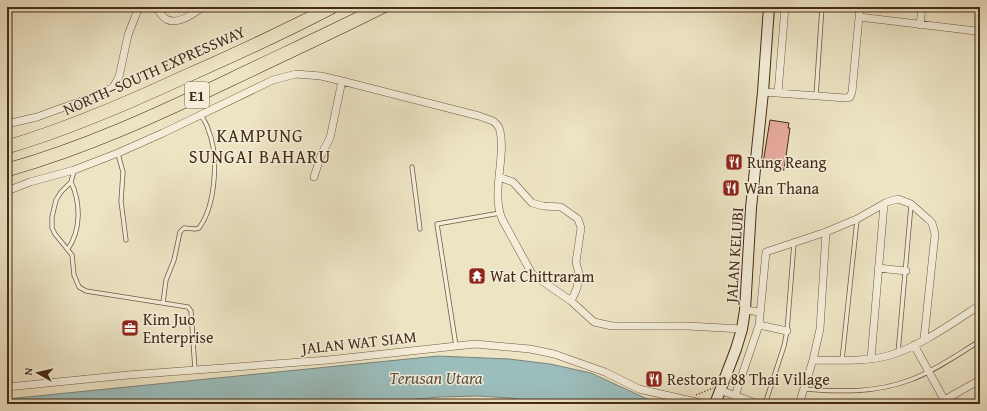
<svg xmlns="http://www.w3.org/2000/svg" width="987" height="411" viewBox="0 0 987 411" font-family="'Gentium Book Plus',serif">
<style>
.water{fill:#9bbdbc;stroke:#79837a}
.building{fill:#e6aa9d;stroke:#462b17}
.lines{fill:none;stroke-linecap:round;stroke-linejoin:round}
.service-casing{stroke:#705942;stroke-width:5}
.minor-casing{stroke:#705942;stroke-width:8}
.secondary-casing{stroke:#462b17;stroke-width:12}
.motorway-casing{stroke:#462b17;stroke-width:14}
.path{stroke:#462b17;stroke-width:1.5;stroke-dasharray:1 2;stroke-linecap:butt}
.service{stroke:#f3edd9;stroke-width:3.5}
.minor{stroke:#f3edd9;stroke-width:7}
.secondary{stroke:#f3edd9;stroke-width:10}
.motorway{stroke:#ede4c4;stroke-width:13}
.labels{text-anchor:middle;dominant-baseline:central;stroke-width:3;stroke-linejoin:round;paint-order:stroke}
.shield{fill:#f3edd9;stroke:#7a6551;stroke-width:1}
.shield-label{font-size:15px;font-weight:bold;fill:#462b17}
.street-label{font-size:16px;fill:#462b17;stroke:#f3edd9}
.poi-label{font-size:16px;fill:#462b17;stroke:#f3edd9;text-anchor:start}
.water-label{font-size:17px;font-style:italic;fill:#5b5040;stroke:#f3edd9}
.quarter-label{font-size:18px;letter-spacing:1px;fill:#462b17;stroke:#f3edd9}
</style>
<rect width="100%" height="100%" fill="#ede4c4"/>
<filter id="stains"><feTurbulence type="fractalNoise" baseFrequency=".005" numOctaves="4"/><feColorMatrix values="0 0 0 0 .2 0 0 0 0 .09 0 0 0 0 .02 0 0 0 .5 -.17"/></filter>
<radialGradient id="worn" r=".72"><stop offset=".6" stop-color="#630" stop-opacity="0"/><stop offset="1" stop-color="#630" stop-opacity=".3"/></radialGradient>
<path class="water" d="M438,356L509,359L550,364L591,373L658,404H541L510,398L478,396L440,397L364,404H7V399Z"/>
<path class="building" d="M770,120L789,123L788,128H790L784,170L767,167V163H763Z"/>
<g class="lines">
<g class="service-casing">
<path id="service" d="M816,96L822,7
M118,154L123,172L121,201L126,240
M412,167L420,229
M74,171L71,182L61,192L56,200L52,217V228L55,234L72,255L74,275L79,287L86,291L188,307L191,311L195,370
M68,249C81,230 81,203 71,182
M163,303L166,280L174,260L180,232L184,228L195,229L199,228C216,205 219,155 208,129C207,124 203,119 201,115
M456,346L437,224L500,213
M898,353L911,205
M842,360L857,220
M804,389C840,392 876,393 910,380C935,371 958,354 980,341
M765,404L784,346L787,331L794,243"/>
</g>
<g class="minor-casing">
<path id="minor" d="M156,7C159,11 162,17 166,19C178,26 194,13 203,7
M859,17L976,31L980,28
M920,25L922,7
M763,92L846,98L850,97L852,92L860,7
M778,93L785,7
M7,124L37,117L98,95L113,87L119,77L128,35L139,7
M314,177L321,155L330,138L342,81
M499,177L513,182L532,203L543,206L561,207L578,219L581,228L576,262L579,274L577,288L571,301
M7,191L30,182L74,170L118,153L163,133L273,80L296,74L321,76L342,81L479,116L493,121C497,124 499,126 500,131C506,158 491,192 502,219L532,274L571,301L594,322L612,326H688L742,329
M878,268L906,271
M745,310L760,312
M759,325L787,331
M914,345L945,401
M871,359L884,204
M813,360C836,360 864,362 887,356C916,349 954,322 980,305
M7,387L128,375L328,360L475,344L530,349L554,354L605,372L639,389L705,404
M720,390L758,404
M735,396L759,325L766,252L826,232L857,219L887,202L898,199L911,204L928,219L932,223L935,234L924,339
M799,404L813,360L820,329L826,232
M937,404L980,380"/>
</g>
<g class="secondary-casing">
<path id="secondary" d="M715,404L736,349L742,329L745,310L751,208L763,92L769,7"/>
</g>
<g class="motorway-casing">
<path id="motorway" d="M7,147C68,129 126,104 184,77C234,55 284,32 332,7
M7,170C85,148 159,114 232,79C282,55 332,32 382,7"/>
</g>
<path class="path" d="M696,395L713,388"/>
<use href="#service" class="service"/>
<use href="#minor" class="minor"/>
<use href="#secondary" class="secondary"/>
<use href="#motorway" class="motorway"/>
</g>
<defs>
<g id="restaurant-square" transform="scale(0.9)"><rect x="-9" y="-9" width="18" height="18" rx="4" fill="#8f2418" stroke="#f3edd9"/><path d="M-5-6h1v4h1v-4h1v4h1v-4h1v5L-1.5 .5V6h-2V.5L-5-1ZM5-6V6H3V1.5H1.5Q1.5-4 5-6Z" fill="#fff"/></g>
<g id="temple-square" transform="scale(0.9)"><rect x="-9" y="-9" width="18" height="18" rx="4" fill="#8f2418" stroke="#f3edd9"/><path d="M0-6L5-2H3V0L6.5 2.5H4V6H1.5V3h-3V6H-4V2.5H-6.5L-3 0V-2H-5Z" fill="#fff"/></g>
<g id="office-square" transform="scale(0.9)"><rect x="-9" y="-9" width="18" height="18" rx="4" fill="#8f2418" stroke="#f3edd9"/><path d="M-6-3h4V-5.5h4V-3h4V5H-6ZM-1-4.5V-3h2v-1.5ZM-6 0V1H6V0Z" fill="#fff"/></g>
</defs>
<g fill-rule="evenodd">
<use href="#restaurant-square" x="734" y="162"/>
<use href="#restaurant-square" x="731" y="188"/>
<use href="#temple-square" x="477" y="276"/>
<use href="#office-square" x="130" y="328"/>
<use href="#restaurant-square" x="654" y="379"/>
</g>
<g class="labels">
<rect class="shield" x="185" y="82" width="24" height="26" rx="3"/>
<g class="shield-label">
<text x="197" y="95">E1</text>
</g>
<g class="street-label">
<text transform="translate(154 70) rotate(-24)">NORTH–SOUTH EXPRESSWAY</text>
<text transform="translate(734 255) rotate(-86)">JALAN KELUBI</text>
<text transform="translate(359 342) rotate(-6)">JALAN WAT SIAM</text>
</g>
<g class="poi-label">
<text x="747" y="162">Rung Reang</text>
<text x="744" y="188">Wan Thana</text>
<text x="490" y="276">Wat Chittraram</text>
<text x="143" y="319">Kim Juo<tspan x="143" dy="18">Enterprise</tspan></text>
<text x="667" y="379">Restoran 88 Thai Village</text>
</g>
<g class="water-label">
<text x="436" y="377">Terusan Utara</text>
</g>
<g class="quarter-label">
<text x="260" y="135">KAMPUNG<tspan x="260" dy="21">SUNGAI BAHARU</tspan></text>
</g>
</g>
<rect width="987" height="411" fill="none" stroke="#ede4c4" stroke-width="24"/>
<rect x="8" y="8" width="971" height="395" fill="none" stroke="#462b17" stroke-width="2"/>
<rect x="12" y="12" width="963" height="387" fill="none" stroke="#462b17"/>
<g transform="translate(38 373) rotate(278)" stroke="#f3edd9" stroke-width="3" paint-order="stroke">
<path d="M0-3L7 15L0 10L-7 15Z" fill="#462b17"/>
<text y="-6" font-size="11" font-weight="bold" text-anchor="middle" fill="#462b17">N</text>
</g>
<rect width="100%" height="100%" filter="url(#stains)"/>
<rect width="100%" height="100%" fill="url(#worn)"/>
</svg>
